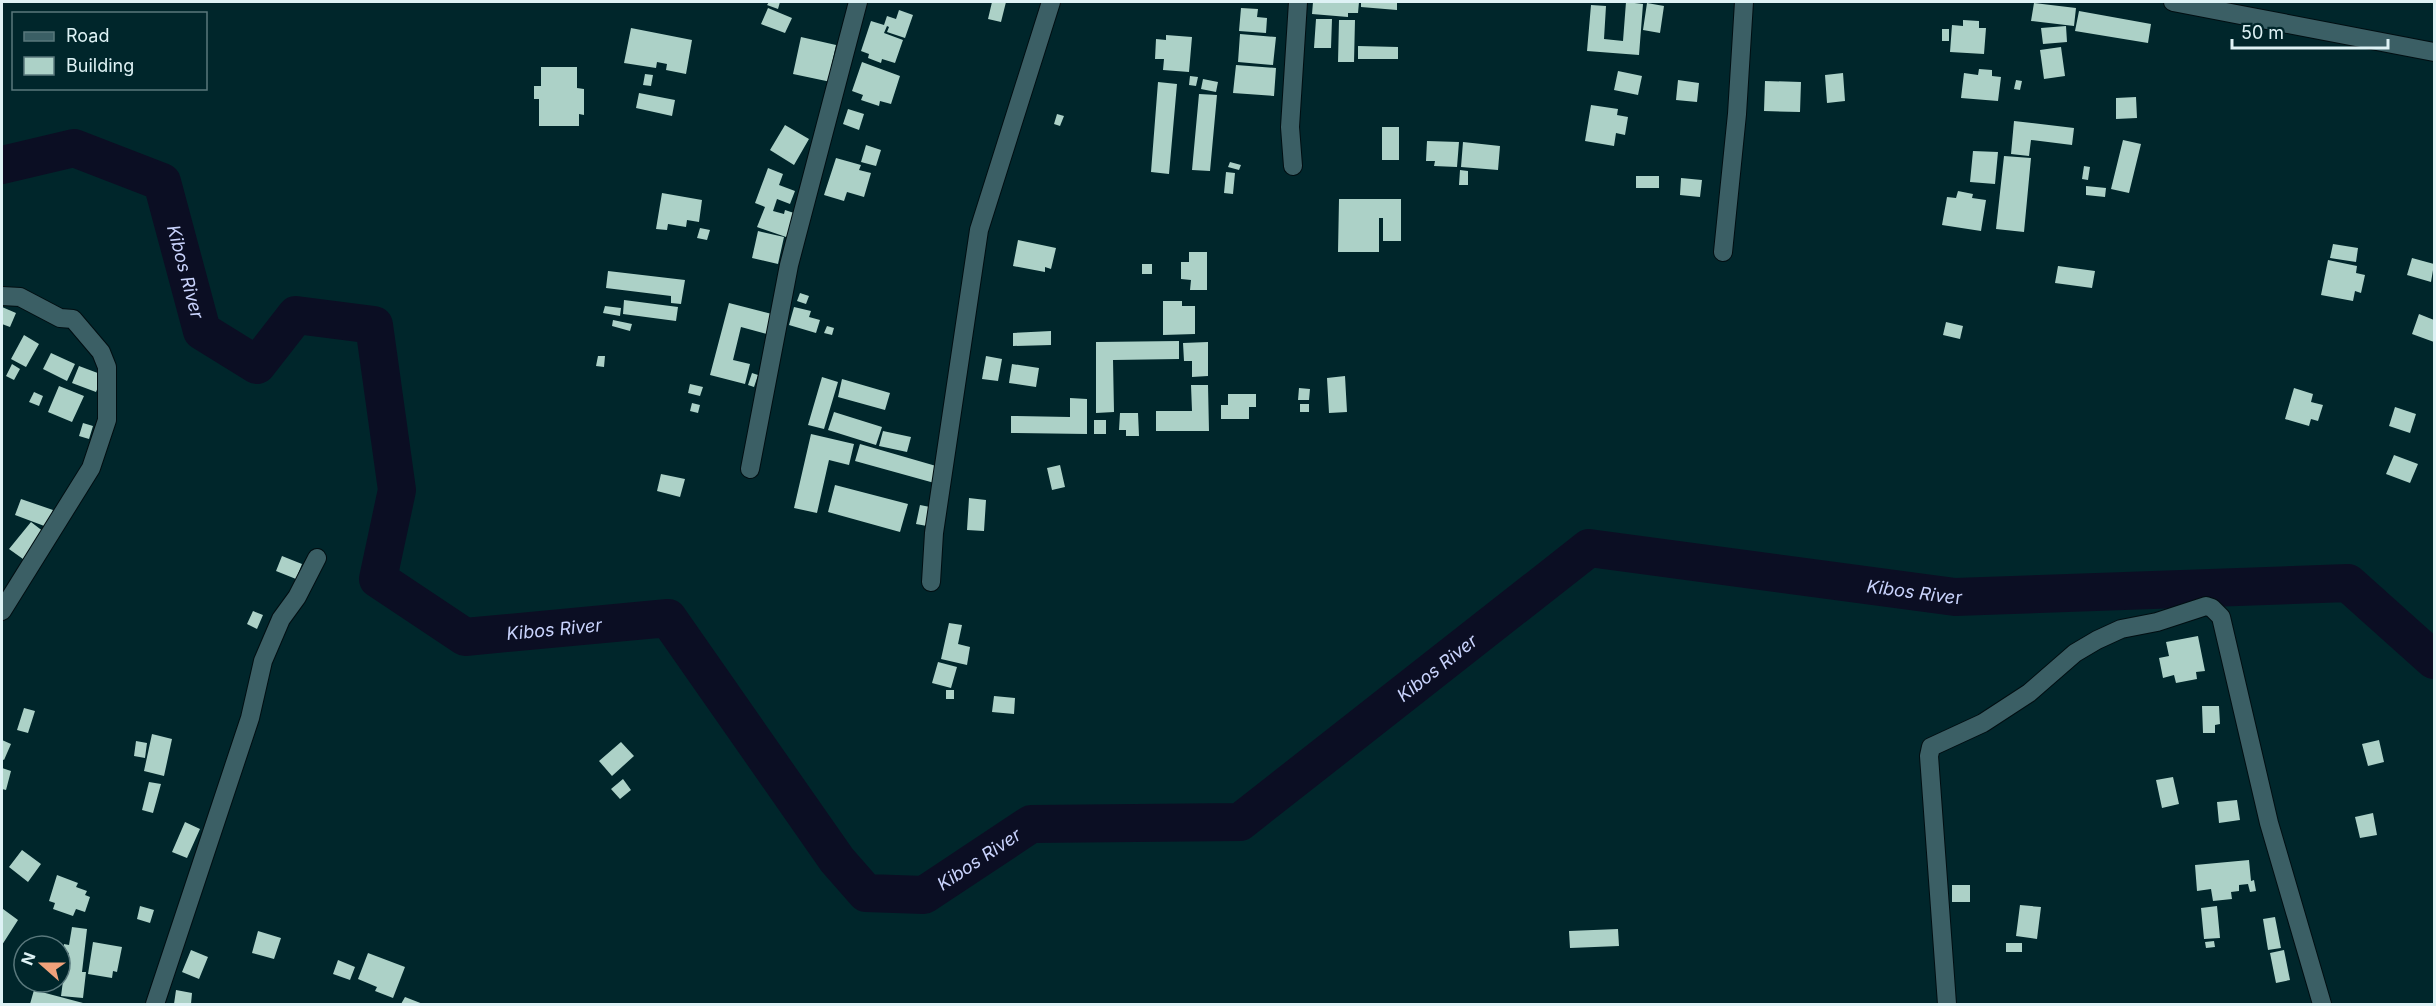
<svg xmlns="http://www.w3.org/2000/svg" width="2436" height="1006" viewBox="0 0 2436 1006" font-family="Inter,sans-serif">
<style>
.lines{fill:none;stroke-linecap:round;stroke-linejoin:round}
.river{stroke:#0b0e23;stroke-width:38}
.building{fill:#acd1c7}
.minor-casing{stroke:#000e12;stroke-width:20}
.minor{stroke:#3b5f65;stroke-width:18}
.labels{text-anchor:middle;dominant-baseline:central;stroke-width:6;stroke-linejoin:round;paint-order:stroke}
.water-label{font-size:18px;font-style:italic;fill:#c9d3fc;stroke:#00262b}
</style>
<rect width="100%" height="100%" fill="#00262b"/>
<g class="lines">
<path class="river" id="s1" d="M2,165L74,148L162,182L202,331L257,365L296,315L374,325L397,490L378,579L465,637L668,618L837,860L866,893L924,895L1031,824L1240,822L1589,548L1955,597L2348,583L2434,660"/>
</g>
<path class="building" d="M769,2H780L778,9L767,5Z
M992,2H1006L1001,22L988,19Z
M1313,2H1359L1358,13H1348V17L1312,14Z
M1361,2H1397V10L1361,7Z
M1626,2L1643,4L1639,55L1587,51L1591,5L1606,6L1604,39L1623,41Z
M1647,3L1664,6L1660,33L1643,30Z
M2034,3L2076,8L2074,26L2031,21Z
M768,8L792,18L785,33L761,24Z
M1241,8L1258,9L1257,17L1267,18L1266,33L1239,31Z
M899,10L913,15L905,38L887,32L889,27L887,26L884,33L903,40L895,63L882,59L881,63L868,58L869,54L861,51L871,21L884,25L887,16L896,19Z
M2079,11L2151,24L2148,43L2075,31Z
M1316,19H1332L1331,48H1314Z
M1339,20H1355L1354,62H1338Z
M1963,20L1979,21V28H1986L1984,54L1950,52L1952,25L1963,26Z
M2066,26L2067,42L2043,44L2041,28Z
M631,28L692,40L686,74L666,70L667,64L657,62L656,68L624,63Z
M1942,29H1949V41H1942Z
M1240,34L1276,37L1273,65L1238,62Z
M1166,35L1192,37L1189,72L1163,70L1164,59H1155L1156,39L1166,40Z
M801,37L836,45L831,68H834L831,82L793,74Z
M1358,46L1398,47V59H1358Z
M2061,47L2065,76L2044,79L2040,50Z
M862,62L900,76L891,104L880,101L879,106L861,100L863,95L852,91Z
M1236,65L1276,68L1274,96L1233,93Z
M541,67H577V88L584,89V115L579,114V126H539V99H534V86H541Z
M1979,69L1992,70V76L2001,77L1998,101L1961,98L1964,73L1978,75Z
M1618,71L1642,76L1638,95L1614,90Z
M1843,73L1845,101L1827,103L1825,75Z
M645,74L653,75L651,86L643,85Z
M1190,76L1198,77L1196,86L1189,85Z
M1203,79L1218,82L1216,92L1201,89Z
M1678,80L1699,83L1697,102L1676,100Z
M2016,80L2022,81L2020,90L2014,89Z
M1765,81L1801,82L1800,112L1764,111Z
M1158,82L1177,84L1169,174L1151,172Z
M639,93L675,100L672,116L636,108Z
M1199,94L1217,95L1210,171L1192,170Z
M2136,97L2137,118L2116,119V98Z
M1591,105L1618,109L1617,115L1628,117L1625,135L1616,133L1614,146L1585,141Z
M848,109L864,114L859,130L843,124Z
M1057,114L1064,116L1060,126L1054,124Z
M2014,121L2074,128L2072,145L2031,140L2029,156L2011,154Z
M785,125L809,139L794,165L770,150Z
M1382,127H1399V160H1382Z
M2123,140L2141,144L2129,193L2111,189Z
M1427,141L1459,142L1457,167L1434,166L1435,161H1426Z
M1463,142L1500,146L1498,170L1461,167Z
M866,145L881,150L876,166L861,162Z
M1973,151L1998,152L1995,184L1970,182Z
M2004,156L2031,158L2024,232L1996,229Z
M836,158L861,165L859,170L871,173L864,197L847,192L844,201L824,195Z
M1230,162L1241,165L1239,170L1228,167Z
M2084,166L2090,167L2088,180L2082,179Z
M768,168L783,174L779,185L795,191L790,204L777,199L773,211L784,214L785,210L797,214L789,238L757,227L765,207L755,203Z
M1460,170L1468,171V185H1459Z
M1226,172L1235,173L1233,194L1224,193Z
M1636,176H1659V188H1636Z
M1681,178L1702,180L1700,197L1680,195Z
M2086,186L2106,188L2105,197L2086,195Z
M1958,191L1973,194L1972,198L1986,200L1981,231L1942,225L1947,197L1956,198Z
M662,193L702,200L699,222L687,220L686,227L668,224L667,230L656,229Z
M1339,199H1401V241H1383V218H1379V252H1338Z
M700,228L710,230L707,240L697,238Z
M758,231L784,237L778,264L752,258Z
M1018,240L1056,248L1051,269L1045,267V272L1013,266Z
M2333,244L2358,248L2356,262L2330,258Z
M1189,252H1207V290H1190L1191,280L1181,279V262H1189Z
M2412,258L2434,264L2431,282L2407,275Z
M2328,260L2357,266L2356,273L2365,275L2361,293L2355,291L2353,301L2321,295Z
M1142,264H1152V274H1142Z
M2058,266L2095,271L2092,288L2055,283Z
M608,271L685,280L681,304L671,303V296L606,288Z
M800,293L809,296L806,304L797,301Z
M624,300L678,307L676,321L623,314Z
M1163,301H1182V306H1195V334L1163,335Z
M729,303L772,314L767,334L741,327L733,360L750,364L745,384L710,375Z
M605,306L621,308L620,316L603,313Z
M2,307L16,313L10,327L2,324Z
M794,307L811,311L809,317L820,320L816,333L789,325Z
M2419,314L2434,320V342L2412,334Z
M613,320L632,324L630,331L612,326Z
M1946,322L1963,326L1960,339L1943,335Z
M827,326L834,328L832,335L824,333Z
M1051,331V345L1013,346V333Z
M24,335L39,344L26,367L11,359Z
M1179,341V359L1113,360L1114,412L1096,413V342Z
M1208,342V376L1192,377V361H1184L1183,343Z
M51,353L75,364L67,381L43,369Z
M598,356H605L604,367L596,366Z
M986,356L1002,359L998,381L982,379Z
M12,364L20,369L14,380L6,376Z
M1012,364L1039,368L1036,387L1009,383Z
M79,366L103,375L96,392L72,383Z
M752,373L758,375L754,387L748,385Z
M1345,376L1347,412L1329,413L1327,378Z
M822,377L838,382L824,429L808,425Z
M842,379L890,393L885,410L838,397Z
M690,384L703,387L700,396L688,393Z
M1191,385H1208L1209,431H1156V411H1192Z
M59,386L84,396L72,422L48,412Z
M1299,388L1310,389L1309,400H1298Z
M2294,388L2313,394L2311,402L2323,405L2318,421L2311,419L2309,426L2285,419Z
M34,392L43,396L39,406L29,402Z
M1228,394H1256V407H1249V419H1221V405H1228Z
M1070,398L1087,399V434L1011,433V416L1070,417Z
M692,403L700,405L698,413L690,411Z
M1300,404H1309V412H1300Z
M2395,407L2416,414L2410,433L2389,426Z
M834,412L882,427L876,445L828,430Z
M1120,413H1138L1139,436H1126V430H1119Z
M1094,420H1106V434H1094Z
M83,423L93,426L89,439L79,436Z
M883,431L911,437L907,452L879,446Z
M811,434L854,444L849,465L829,460L817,513L794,508Z
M860,444L943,468L938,484L855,461Z
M2394,455L2418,464L2410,483L2386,474Z
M1060,465L1065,487L1052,490L1047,468Z
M661,474L685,479L680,497L657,491Z
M835,485L908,504L900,532L828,512Z
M969,498L986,500L984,531L967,530Z
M21,499L53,510L47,527L15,515Z
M920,505L930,507L927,526L916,524Z
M31,522L44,532L23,559L9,549Z
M282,556L302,564L296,579L276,571Z
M253,611L263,615L257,629L247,624Z
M949,623L962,625L958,644L970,647L967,665L941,659Z
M2198,636L2205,671L2196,672L2197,679L2176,683L2174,675L2163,678L2159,658L2169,656L2166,642Z
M938,662L957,667L951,688L932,683Z
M946,690H954V699H946Z
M994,696L1015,698L1014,714L992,712Z
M2202,706H2219L2220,724L2215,725V733H2203Z
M24,708L35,711L28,733L17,730Z
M152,734L172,739L164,776L144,771Z
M2,740L11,744L4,760L2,759Z
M2379,740L2384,762L2368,766L2362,744Z
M136,741L147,743L145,758L134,756Z
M621,742L634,756L612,776L599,761Z
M2,768L11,771L6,790L2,789Z
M2173,777L2179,804L2162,808L2156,780Z
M623,779L631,790L620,799L611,789Z
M149,782L161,784L153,813L142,810Z
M2237,800L2240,820L2219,823L2217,802Z
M2373,813L2377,835L2360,838L2355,817Z
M185,822L200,829L187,858L172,852Z
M22,850L41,864L28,882L9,867Z
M2249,860L2251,881L2254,880L2256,891L2250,892L2248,884L2239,885V891L2231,892L2232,899L2213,901L2211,889L2197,891L2195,865Z
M57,875L78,883L76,887L87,891L85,895L90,897L85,912L76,909L73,916L53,909L55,903L49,901Z
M1952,885H1970V902H1952Z
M2020,905L2041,907L2037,939L2016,936Z
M140,906L154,910L150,923L137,919Z
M2217,906L2220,938L2204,939L2201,908Z
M3,909L18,920L2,945V911Z
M2275,917L2281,948L2268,950L2263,919Z
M72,927L87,929L82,972H86L83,998L61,996L65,966L62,965L63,957H68L69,953L63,952L64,944L69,945Z
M1618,929L1619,946L1570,948L1569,931Z
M258,931L281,938L274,959L252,953Z
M2214,941L2215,947L2206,948L2205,942Z
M93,942L122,947L117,972L113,971L112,978L88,974Z
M2006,943H2022V952H2006Z
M191,950L208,957L199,979L182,972Z
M2284,950L2290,980L2276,983L2270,953Z
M368,953L405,967L393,998L375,991L377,987L358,979Z
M338,960L355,967L350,980L333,974Z
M34,990L83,1003V1004H30Z
M176,990L192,993L191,1004H174Z
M405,997L423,1004H401Z"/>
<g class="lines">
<g class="minor-casing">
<path id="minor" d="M2173,2L2434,52
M1293,166L1290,127L1298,2
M1723,252L1737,114L1744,2
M2,296L20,297L60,318L73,319L101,352L107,367V420L91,468L2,611
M750,469L789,265L858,2
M931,582L934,533L979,230L1051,2
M155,1004L250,718L263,661L281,619L297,597L317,558
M1947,1004L1929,756L1931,747L1983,723L2029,693L2075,653L2097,640L2121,629L2157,622L2206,606L2212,608L2221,617L2269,823L2322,1004"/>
</g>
<use href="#minor" class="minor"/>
</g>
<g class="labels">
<g class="water-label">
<text stroke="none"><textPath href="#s1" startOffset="261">Kibos River</textPath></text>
<text stroke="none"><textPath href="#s1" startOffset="2602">Kibos River</textPath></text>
<text stroke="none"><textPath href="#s1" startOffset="981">Kibos River</textPath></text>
<text stroke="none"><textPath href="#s1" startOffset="2080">Kibos River</textPath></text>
<text stroke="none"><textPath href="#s1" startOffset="1558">Kibos River</textPath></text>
</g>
</g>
<rect width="2436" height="1006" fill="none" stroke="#def2f5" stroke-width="6"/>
<rect x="12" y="12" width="195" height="78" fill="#00262b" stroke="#59787c" stroke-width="1.5"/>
<rect x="24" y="32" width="30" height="9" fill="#3b5f65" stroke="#59787c" stroke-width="1.5"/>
<text x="66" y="42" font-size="18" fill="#def2f5">Road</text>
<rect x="24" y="57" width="30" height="18" fill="#acd1c7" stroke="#59787c" stroke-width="1.5"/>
<text x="66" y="72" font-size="18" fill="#def2f5">Building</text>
<g transform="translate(42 964) rotate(291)"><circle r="28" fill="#00262b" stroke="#59787c" stroke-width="1.5"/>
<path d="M0-4.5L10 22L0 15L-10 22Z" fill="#f1a27b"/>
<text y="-9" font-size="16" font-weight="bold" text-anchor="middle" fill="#def2f5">N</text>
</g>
<path d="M2232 39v9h156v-9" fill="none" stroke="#def2f5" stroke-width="3"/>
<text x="2241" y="39" font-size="18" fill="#def2f5" stroke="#00262b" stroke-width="4.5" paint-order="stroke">50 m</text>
</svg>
